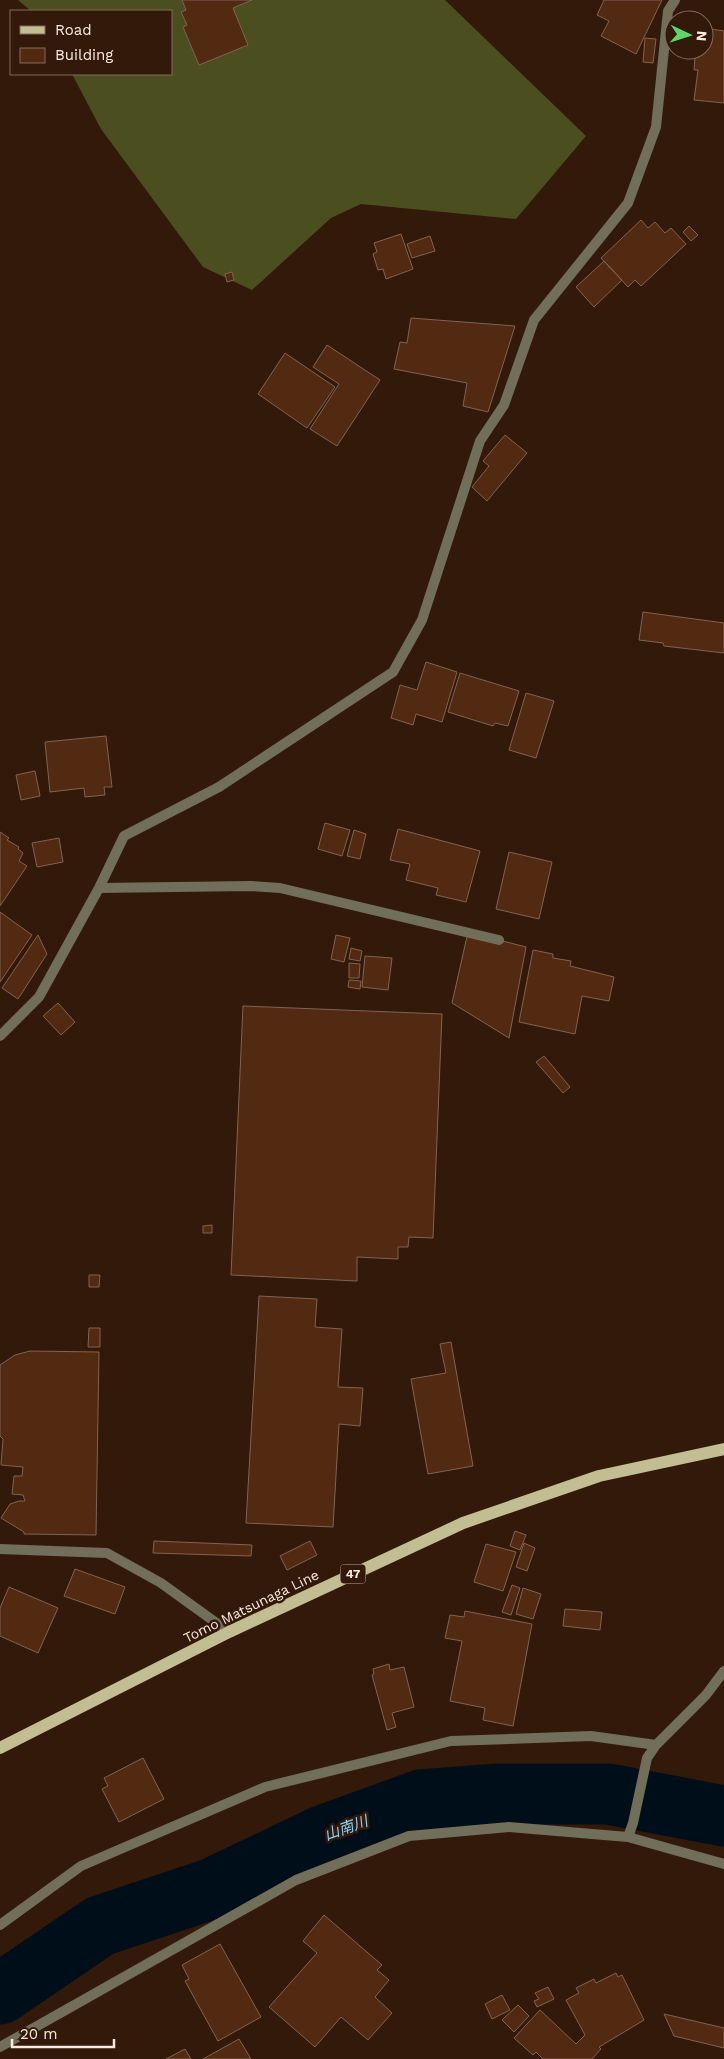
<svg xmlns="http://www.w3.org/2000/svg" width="724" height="2059" viewBox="0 0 724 2059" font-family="'Work Sans','Noto Sans JP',sans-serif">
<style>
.forest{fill:#4b4f20}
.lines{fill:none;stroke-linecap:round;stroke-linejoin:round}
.river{stroke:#000e1a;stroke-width:61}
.building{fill:#512a11;stroke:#826352}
.minor{stroke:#716e5a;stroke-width:10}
.primary{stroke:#c2bd92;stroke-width:12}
.labels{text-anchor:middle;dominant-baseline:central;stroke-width:5;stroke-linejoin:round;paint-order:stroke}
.shield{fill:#321909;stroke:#bfab9f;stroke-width:1}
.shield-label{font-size:12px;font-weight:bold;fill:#fbe9df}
.street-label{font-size:14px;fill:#fbe9df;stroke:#321909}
.water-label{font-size:15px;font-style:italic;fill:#85d3fe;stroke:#321909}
</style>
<rect width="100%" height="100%" fill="#321909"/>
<path class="forest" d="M18,0H445L586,136L516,219L361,204L331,218L252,290L203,267L101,129L72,74H171V11H31Z"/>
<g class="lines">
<path class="river" d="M0,1994L100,1926L211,1889L322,1836L421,1800L498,1794H608L724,1816"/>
</g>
<path class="building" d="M182,0H252L233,8L248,45L199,65L183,27L187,25L181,12L186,10Z
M604,0H662L636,54L601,36L609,21L597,15Z
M704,28L724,31V103L694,100L698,70H694L695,56H700L701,50H704Z
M645,38L656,39L653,63L643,62Z
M641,220L648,228L655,222L665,233L671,228L686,244L641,286L635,280L628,287L601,258Z
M689,226L698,235L691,241L683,232Z
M401,234L413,269L386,279L383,269L378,270L373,254L377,252L374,243Z
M430,236L435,251L412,258L407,244Z
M604,261L622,280L594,307L576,287Z
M232,272L234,280L227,282L225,274Z
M411,318L515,326L488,412L463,406L467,383L394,369L400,342L407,343Z
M327,345L380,380L337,446L310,429L339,384L313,367Z
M285,353L335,387L307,428L258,394Z
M505,435L527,453L487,501L472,487L489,466L483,461Z
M643,612L724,623V653L664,646L663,643L639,640Z
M426,662L457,672L442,722L416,714L413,725L391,718L400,685L417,690Z
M460,673L519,691L508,726L495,723L493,726L448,712Z
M526,693L554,701L536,758L509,750Z
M106,736L112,787H104L105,795L85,797L84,788L50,792L45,742Z
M35,771L40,796L21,800L16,775Z
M325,823L350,830L342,856L318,849Z
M398,829L480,851L466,902L436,895L438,888L406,880L410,864L390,860Z
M354,830L366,834L360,859L347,856Z
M0,832L9,838L7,840L19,847L18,849L23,853L19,861L27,866L0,906Z
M59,838L63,862L37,867L32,843Z
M509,852L552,862L539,919L496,909Z
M0,912L32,935L0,982Z
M468,932L526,947L509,1038L452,1003Z
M38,935L47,954L18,999L2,988Z
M336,935L350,938L344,962L331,959Z
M351,948L362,951L360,961L349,959Z
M533,950L553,954V958L571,961L570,966L614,977L609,1001L582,996L575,1034L519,1022Z
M365,956L392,958L388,990L362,987Z
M349,963L360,964L359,978H349Z
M349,980L361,981L360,989L348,987Z
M58,1003L75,1022L61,1035L43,1016Z
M243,1006L442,1014L433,1238L409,1237L408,1247H398V1259L357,1257V1281L231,1275Z
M544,1056L570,1087L563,1093L536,1062Z
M212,1225V1233H203V1226Z
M89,1275H100L99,1287H89Z
M259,1296L317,1299L315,1327L342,1329L338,1387L363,1388L360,1426L339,1424L333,1527L246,1523Z
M89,1328H100V1347H88Z
M451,1342L473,1466L428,1474L411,1379L446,1373L440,1344Z
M30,1351L99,1352L96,1535L24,1534V1532L1,1518L10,1504L19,1501H25L23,1495L12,1494L14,1476H22L23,1467L1,1465L3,1439L0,1436V1365L15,1355Z
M515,1531L526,1535L520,1550L510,1546Z
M154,1541L252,1545L251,1556L153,1553Z
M310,1541L317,1555L287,1570L280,1556Z
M524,1543L535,1548L527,1571L516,1567Z
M486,1544L516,1552L503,1591L474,1582Z
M75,1569L125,1587L115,1614L64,1596Z
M512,1585L520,1588L511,1615L502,1612Z
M9,1587L58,1608L38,1653L0,1636V1608Z
M523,1588L541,1594L533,1619L516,1614Z
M565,1609L602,1612L600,1630L563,1626Z
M465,1611L532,1624L513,1726L483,1720L485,1708L450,1701L462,1641L445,1638L450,1615L464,1617Z
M389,1664L390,1670L404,1667L414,1707L392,1713L396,1727L387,1730L372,1675L374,1674L373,1669Z
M143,1758L164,1799L119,1822L102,1789L108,1786L104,1778Z
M324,1915L382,1965L377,1970L389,1980L375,1997L392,2013L368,2040L341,2017L315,2047L269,2007L317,1953L303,1941Z
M220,1944L261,2017L218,2041L185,1981L189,1979L182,1965Z
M616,1973L618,1977L622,1975L644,2020L599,2047L601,2049L592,2059H543L536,2052L533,2055L514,2038L540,2010L576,2044L585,2035L566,2000L579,1993L576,1988L594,1979L596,1983Z
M548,1987L554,1999L537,2007L534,2001L539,1999L535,1993Z
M502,1995L510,2010L492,2019L485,2004Z
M518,2005L529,2016L514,2032L502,2020Z
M664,2014L724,2028V2048L674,2036Z
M239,2039L251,2059H203Z
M185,2049L191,2059H166Z"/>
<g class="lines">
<path class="minor" d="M99,888L251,886L280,888L499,940
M0,1036L39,997L99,888L124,836L219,787L393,672L422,620L480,441L504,405L534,320L628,203L656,127L668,11L675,0
M0,1549L107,1553L161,1583L229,1632
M628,1837L633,1823L647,1758L656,1745L706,1695L724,1671
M0,1925L81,1866L265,1787L451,1741L591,1736L656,1745
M0,2047L296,1880L409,1836L509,1827L628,1837L724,1864"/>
<path class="primary" d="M0,1748L229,1632L463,1523L599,1476L724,1449"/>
</g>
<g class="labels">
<rect class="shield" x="340.5" y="1564.5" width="25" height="19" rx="4"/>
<g class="shield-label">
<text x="353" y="1574">47</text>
</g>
<g class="street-label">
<text transform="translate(251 1606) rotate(-26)">Tomo Matsunaga Line</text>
</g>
<g class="water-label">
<text transform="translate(346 1828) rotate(-20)">山南川</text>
</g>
</g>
<rect x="10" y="10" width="162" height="65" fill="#321909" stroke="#826c5f"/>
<rect x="20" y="26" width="25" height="8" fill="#c2bd92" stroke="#826c5f"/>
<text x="55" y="35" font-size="15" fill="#fbe9df">Road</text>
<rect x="20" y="48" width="25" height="15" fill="#512a11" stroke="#826c5f"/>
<text x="55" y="60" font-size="15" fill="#fbe9df">Building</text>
<g transform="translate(689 35) rotate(94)"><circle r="24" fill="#321909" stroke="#826c5f"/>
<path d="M0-4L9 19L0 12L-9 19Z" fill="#60d56a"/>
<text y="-8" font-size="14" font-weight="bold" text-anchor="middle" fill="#fbe9df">N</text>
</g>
<path d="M12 2039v8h102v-8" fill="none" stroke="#fbe9df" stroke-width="2.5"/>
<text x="20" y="2039" font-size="15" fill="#fbe9df" stroke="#321909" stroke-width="4" paint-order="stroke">20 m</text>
</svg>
